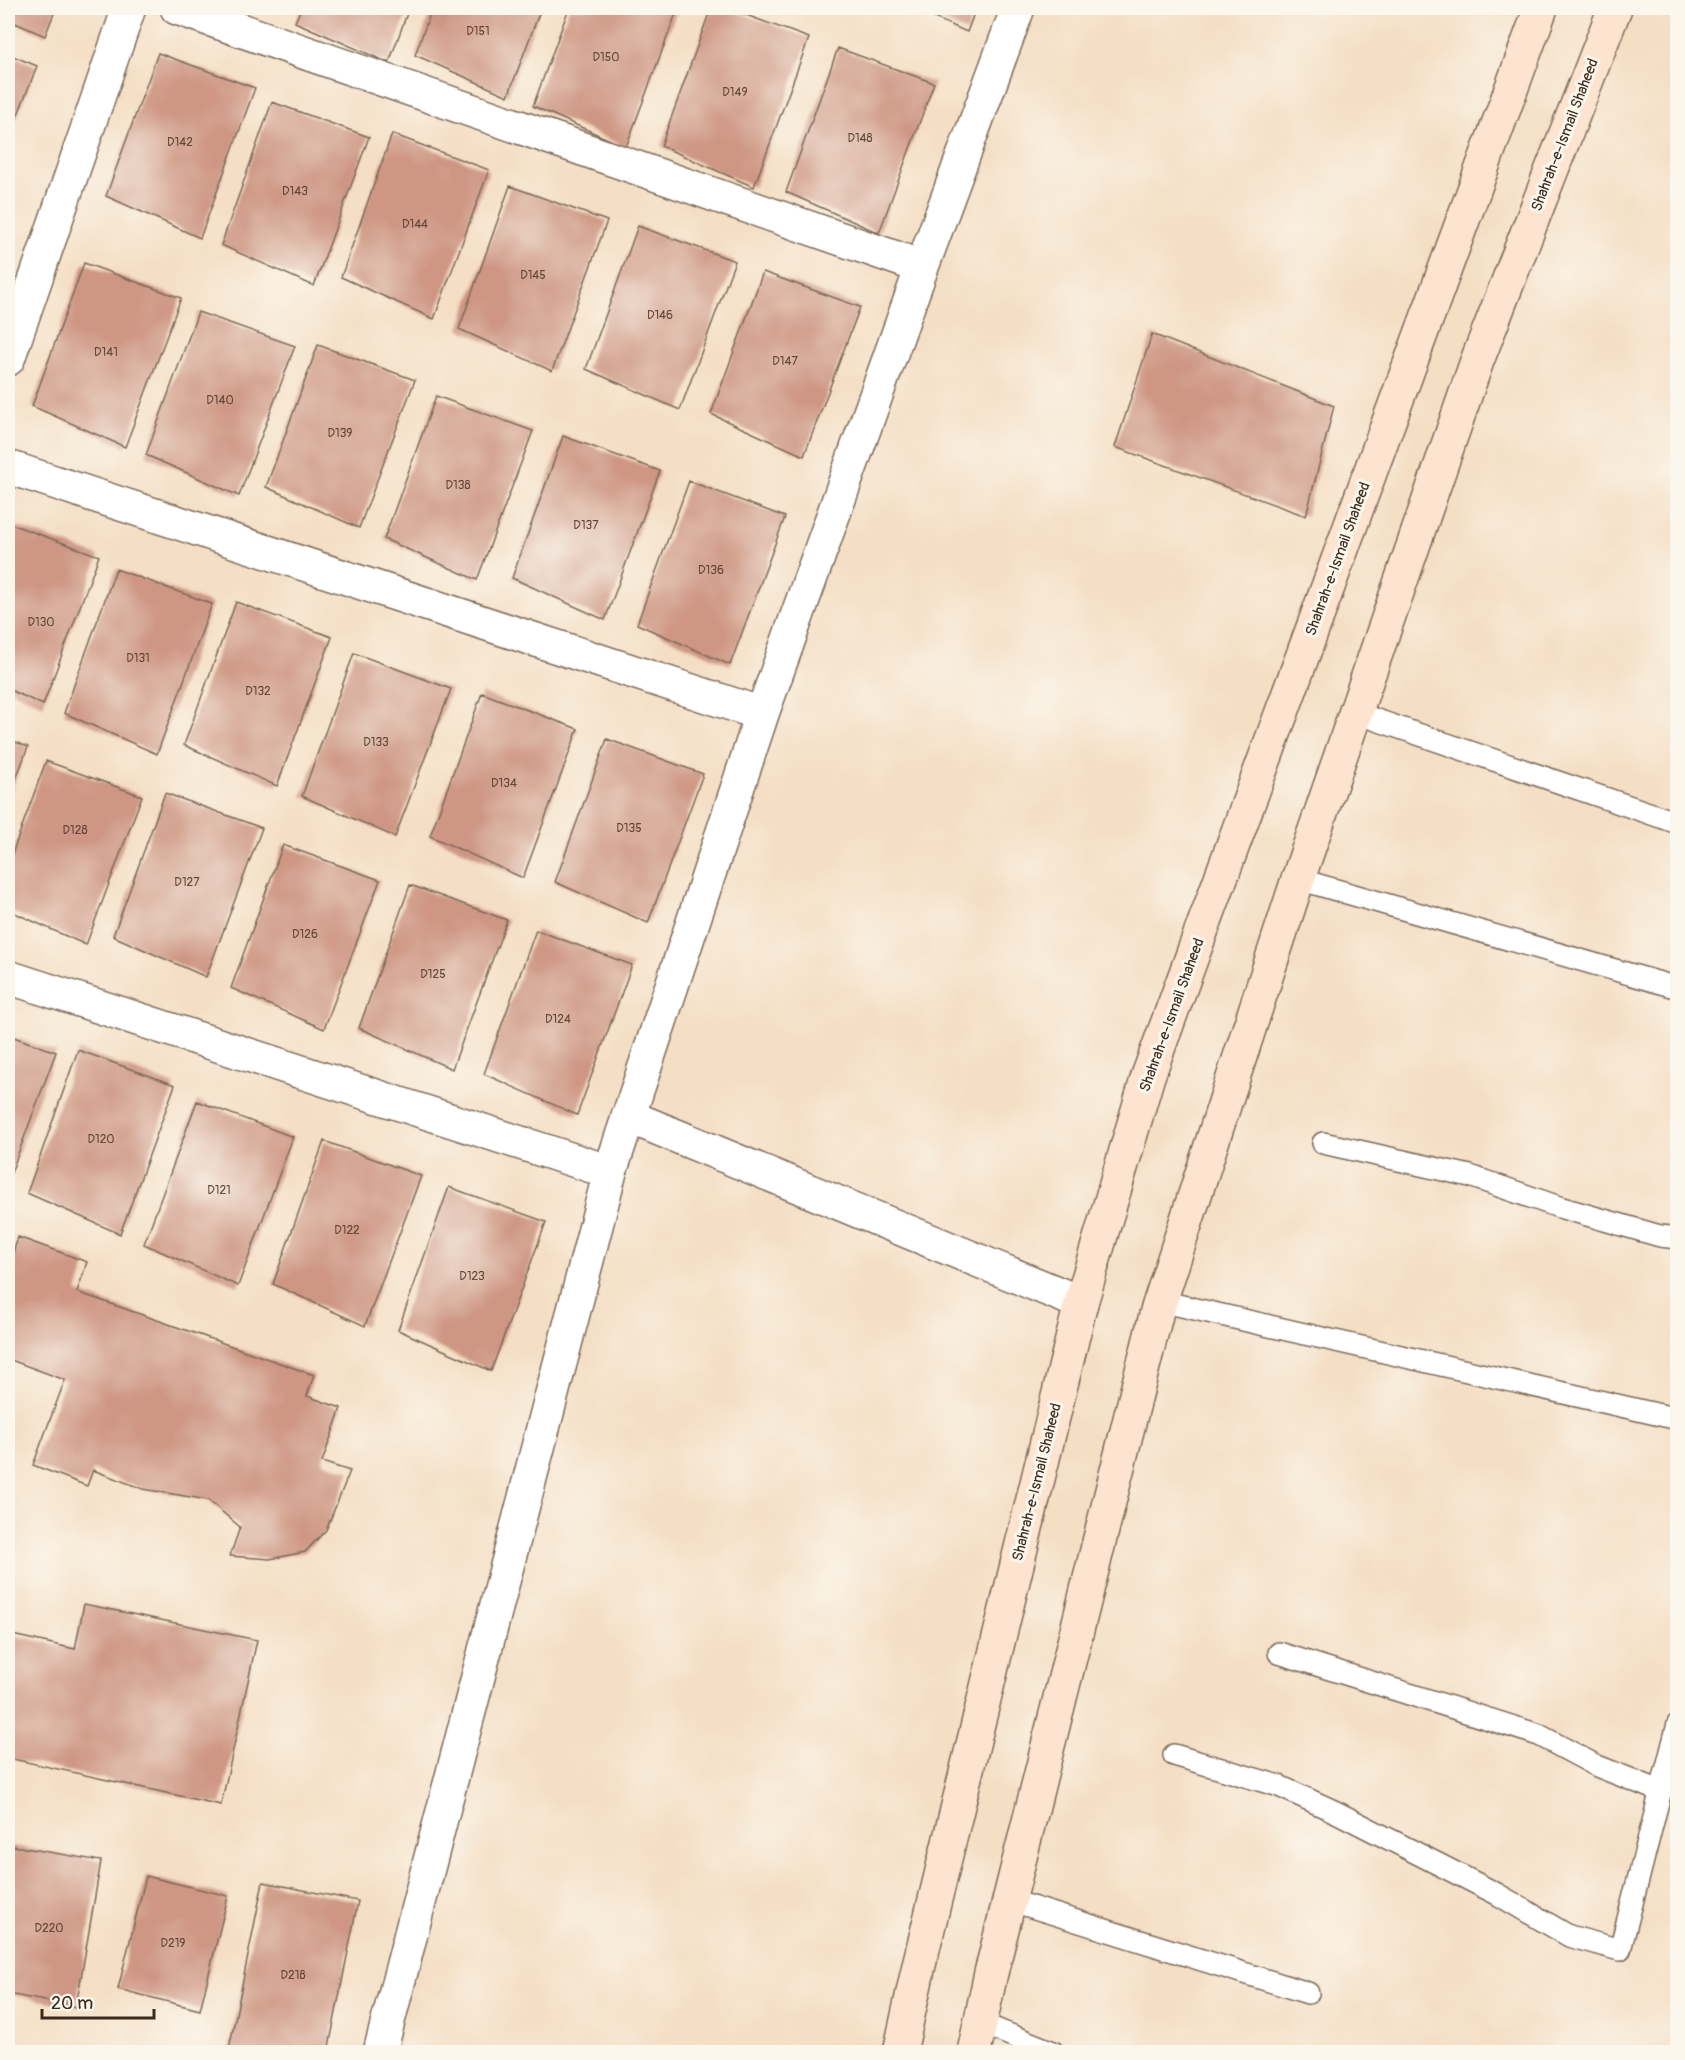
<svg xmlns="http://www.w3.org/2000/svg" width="1685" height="2060" viewBox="0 0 1685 2060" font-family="Pangolin,sans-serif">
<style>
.building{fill:#ce9683}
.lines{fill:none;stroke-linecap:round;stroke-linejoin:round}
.lane-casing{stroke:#7c6958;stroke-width:24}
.street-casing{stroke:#7c6958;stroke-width:36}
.secondary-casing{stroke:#7c6958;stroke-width:36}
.lane{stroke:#fff;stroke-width:21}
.street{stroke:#fff;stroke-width:33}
.secondary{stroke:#fde4d0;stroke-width:33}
.labels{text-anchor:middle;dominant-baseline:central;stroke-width:6;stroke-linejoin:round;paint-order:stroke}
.number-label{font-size:12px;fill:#604537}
.street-label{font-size:15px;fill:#3b2a1e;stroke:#fbf7ec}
</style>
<rect width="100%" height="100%" fill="#fbf7ec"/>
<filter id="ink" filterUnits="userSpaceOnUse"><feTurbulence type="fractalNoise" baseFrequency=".0167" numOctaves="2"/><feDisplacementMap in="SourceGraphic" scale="12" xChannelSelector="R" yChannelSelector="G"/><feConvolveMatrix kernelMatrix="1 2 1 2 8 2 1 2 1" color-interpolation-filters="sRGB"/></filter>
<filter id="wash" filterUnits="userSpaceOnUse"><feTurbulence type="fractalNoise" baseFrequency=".008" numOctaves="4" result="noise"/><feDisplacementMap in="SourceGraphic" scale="24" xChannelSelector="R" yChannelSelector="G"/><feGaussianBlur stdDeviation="1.35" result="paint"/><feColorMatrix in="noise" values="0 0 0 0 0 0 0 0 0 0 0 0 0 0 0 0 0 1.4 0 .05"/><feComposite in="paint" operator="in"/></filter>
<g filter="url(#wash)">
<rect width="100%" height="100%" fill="#f4dec4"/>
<g id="blocks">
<path class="building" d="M8,8H56L45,36L8,20Z
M301,8H409L389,63L295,22Z
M432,8H541L508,96L415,55Z
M569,8H678L626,147L533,106Z
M711,8H727L809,38L754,187L661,146Z
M911,8H976L967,32Z
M838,48L934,83L879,233L786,192Z
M158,53L255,88L200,238L106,196Z
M8,54L37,66L8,140Z
M272,102L369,137L314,286L221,245Z
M392,134L489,170L434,319L341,277Z
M510,186L607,221L552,371L459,329Z
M638,226L735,261L680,410L586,369Z
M84,263L181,298L125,447L32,406Z
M763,272L860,307L804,456L711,414Z
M198,312L295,346L239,496L146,455Z
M1152,334L1334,406L1306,516L1115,447Z
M318,345L415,380L359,528L266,487Z
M436,396L533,431L477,580L384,539Z
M563,436L660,471L605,620L512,578Z
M689,481L785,517L730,665L637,624Z
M8,523L99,556L43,705L8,689Z
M116,569L212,604L157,754L64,713Z
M236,602L332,637L277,786L184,745Z
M354,653L451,689L395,837L302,796Z
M482,693L578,729L523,878L430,836Z
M8,739L28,747L8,800Z
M607,739L703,774L648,923L555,882Z
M46,761L142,796L86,945L8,910V865Z
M165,793L262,828L206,977L113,936Z
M283,845L380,880L324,1029L231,988Z
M410,885L507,920L452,1069L359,1028Z
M536,930L632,965L577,1115L484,1074Z
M8,1035L56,1052L8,1181Z
M78,1050L175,1085L120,1234L27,1193Z
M197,1101L293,1137L238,1286L144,1244Z
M324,1141L421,1176L365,1326L273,1284Z
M449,1187L546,1222L491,1371L398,1330Z
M18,1237L87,1262L77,1292L314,1375L307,1396L341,1408L322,1462L350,1471L326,1530L305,1552L270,1559L230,1556L240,1527L208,1500L143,1489L93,1470L87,1486L33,1465L65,1380L8,1359V1269Z
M84,1604L257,1640L221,1805L8,1758V1634L75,1649Z
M8,1845L101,1861L76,2007L8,1994Z
M146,1876L228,1896L200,2010L118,1989Z
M263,1882L358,1901L328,2052H245L229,2049Z"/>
</g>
</g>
<g filter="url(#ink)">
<use href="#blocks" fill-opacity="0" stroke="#7c6958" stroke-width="1.5"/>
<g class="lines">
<g class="lane-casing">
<path id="lane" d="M1356,713L1678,823
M1298,879L1678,988
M1323,1143L1470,1176L1559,1207L1660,1236L1678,1238
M1160,1301L1678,1419
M1279,1653L1539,1735L1597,1766L1660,1791
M1174,1755L1279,1786L1338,1813L1497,1894L1569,1936L1620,1950L1678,1724
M1009,1900L1308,1993
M980,2023L1053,2052"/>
</g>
<g class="street-casing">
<path id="street" d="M177,8L922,267
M8,359L129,8
M8,467L762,714
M8,977L610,1172
M628,1116L1081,1303
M380,2052L610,1172L762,714L922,267L1018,8"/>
</g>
<g class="secondary-casing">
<path id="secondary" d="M900,2052L919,1965L1081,1303L1148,1076L1541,8
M974,2052L991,1973L1157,1311L1298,879L1477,361L1615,8"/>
</g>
<use href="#lane" class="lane"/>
<use href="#street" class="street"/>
<use href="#secondary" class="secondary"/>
</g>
</g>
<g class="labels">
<g class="number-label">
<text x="478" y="31">D151</text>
<text x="606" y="57">D150</text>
<text x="735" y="92">D149</text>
<text x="860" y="138">D148</text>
<text x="180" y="142">D142</text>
<text x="295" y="191">D143</text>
<text x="415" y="224">D144</text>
<text x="533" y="275">D145</text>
<text x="660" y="315">D146</text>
<text x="106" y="352">D141</text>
<text x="785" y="361">D147</text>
<text x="220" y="400">D140</text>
<text x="340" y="433">D139</text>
<text x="458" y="485">D138</text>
<text x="586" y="525">D137</text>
<text x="711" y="570">D136</text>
<text x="41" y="622">D130</text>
<text x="138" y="658">D131</text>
<text x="258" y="691">D132</text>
<text x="376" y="742">D133</text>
<text x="504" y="783">D134</text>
<text x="629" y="828">D135</text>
<text x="75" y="830">D128</text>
<text x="187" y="882">D127</text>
<text x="305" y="934">D126</text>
<text x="433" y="974">D125</text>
<text x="558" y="1019">D124</text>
<text x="101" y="1139">D120</text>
<text x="219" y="1190">D121</text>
<text x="347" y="1230">D122</text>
<text x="472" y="1276">D123</text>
<text x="49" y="1928">D220</text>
<text x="173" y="1943">D219</text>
<text x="293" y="1975">D218</text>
</g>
<g class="street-label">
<text transform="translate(1565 135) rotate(-69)">Shahrah-e-Ismail Shaheed</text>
<text transform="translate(1338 559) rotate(-70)">Shahrah-e-Ismail Shaheed</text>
<text transform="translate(1172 1015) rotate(-70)">Shahrah-e-Ismail Shaheed</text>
<text transform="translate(1037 1482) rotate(-76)">Shahrah-e-Ismail Shaheed</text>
</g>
</g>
<rect width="1685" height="2060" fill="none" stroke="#fbf7ec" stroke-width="30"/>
<path d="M42 2009v9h112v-9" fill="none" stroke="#3b2a1e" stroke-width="3"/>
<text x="51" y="2009" font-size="18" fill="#3b2a1e" stroke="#fbf7ec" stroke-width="4.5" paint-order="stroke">20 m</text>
</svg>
